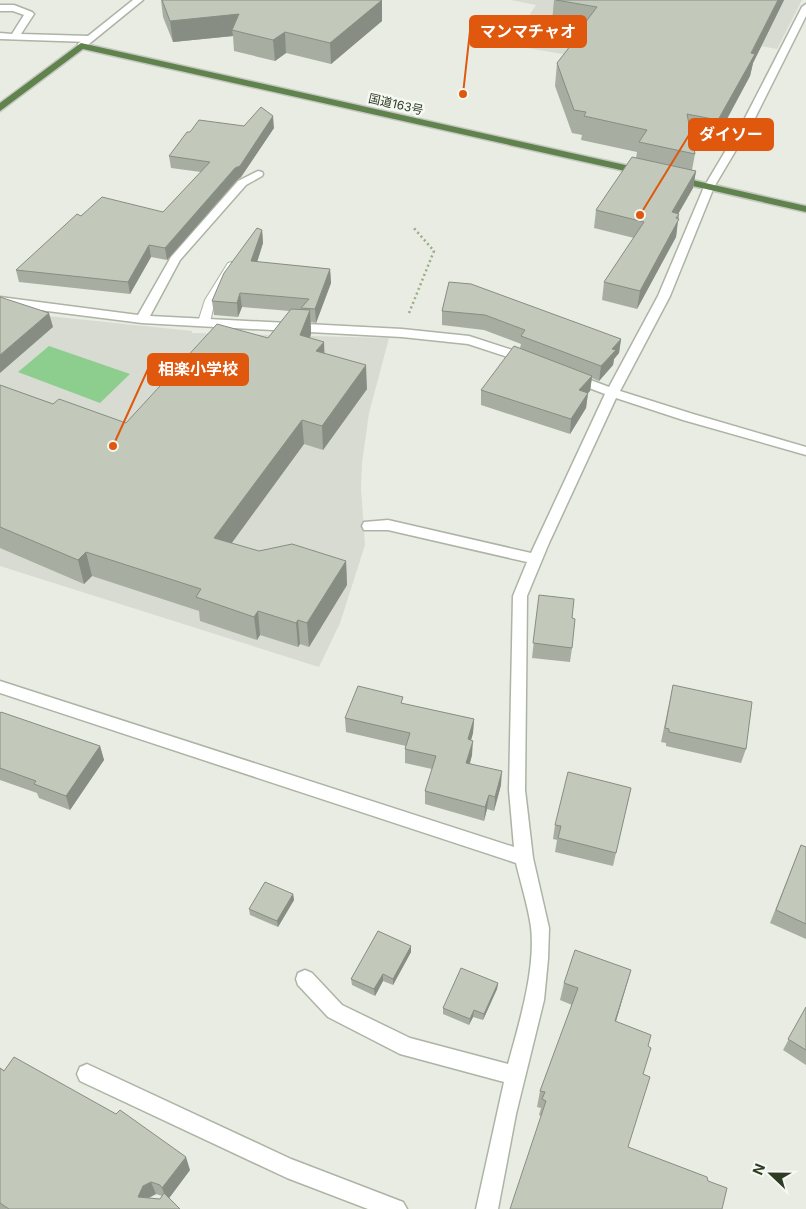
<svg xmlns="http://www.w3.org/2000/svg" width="806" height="1209" viewBox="0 0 806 1209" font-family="Inter,'Noto Sans JP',sans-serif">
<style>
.built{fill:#d7dbd1}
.water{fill:#8dce8f}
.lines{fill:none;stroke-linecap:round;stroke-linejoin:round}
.service-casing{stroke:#acb4a5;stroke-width:2}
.minor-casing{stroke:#acb4a5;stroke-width:3}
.tertiary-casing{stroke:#acb4a5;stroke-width:3}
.trunk-casing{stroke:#c4c8c1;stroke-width:3}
.path{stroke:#96ae84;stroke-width:2.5;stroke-dasharray:2 3;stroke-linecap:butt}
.service{fill:#fff;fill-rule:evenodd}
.minor{fill:#fff;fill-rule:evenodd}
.tertiary{fill:#fff;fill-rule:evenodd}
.trunk{fill:#60824d;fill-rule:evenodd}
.wall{fill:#a7ada1;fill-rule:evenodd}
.shaded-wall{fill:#888d83}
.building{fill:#c2c9bb;stroke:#888d83}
.labels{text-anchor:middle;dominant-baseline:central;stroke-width:5;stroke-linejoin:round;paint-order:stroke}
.far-street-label{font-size:12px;fill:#2d3c23;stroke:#f6f8f3}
.leader{fill:none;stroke:#df580d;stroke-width:2}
.callout-dot{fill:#df580d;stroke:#f6f8f3;stroke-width:2}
.callout{fill:#df580d;stroke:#df580d;stroke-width:2}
.callout-label{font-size:16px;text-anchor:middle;font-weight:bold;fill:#fff}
</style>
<rect width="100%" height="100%" fill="#e8ece2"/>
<path class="built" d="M511,0H802L777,49L643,25L621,64L510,45L536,5Z
M0,311L192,331V333L389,338L369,413L362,463L361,489L365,545L340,623L319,667L0,566Z"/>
<path class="water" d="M547,26L619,39L608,56L534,42Z
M49,346L130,374L100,403L18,372Z"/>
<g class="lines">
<g class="service-casing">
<path id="service" d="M232,262L237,265L215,300L210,322L204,325L200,324L198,322L205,300L228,263Z"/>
</g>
<g class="minor-casing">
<path id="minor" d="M806,4V16L755,118L714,187L670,296L620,391L693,414L806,447V455L683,420L616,398L549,543L527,596L525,790L533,858L549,928L548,959L544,1000L516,1114L498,1209H476L504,1082L400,1054L328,1017L298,985L296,979L298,973L305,970L312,973L342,1005L410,1038L508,1064C519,1024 536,969 531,927C528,906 521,884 516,863L0,693V681L514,847L509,790L513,596L527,562L388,530H364L362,526L364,522L388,520L531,553L605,394L568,380L566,377L572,373L609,387L658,296L704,187L745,118L802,7Z
M0,5H14L32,12L34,14L21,34L89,36L94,39L89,42L0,39V33L12,34L24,15L13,11H0Z
M258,171L262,172L263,174L262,176L246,185L180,260L150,316L402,329L469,336L531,356L533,359L531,362H523L468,344L402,337L142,323L0,305V297L138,315L171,257L238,181Z
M87,1064L291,1159L403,1202L407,1209H368L287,1178L80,1081L77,1074L80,1067Z"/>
</g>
<g class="tertiary-casing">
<path id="tertiary" d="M133,0H143L84,48H78V44Z"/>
</g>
<g class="trunk-casing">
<path id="trunk" d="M81,43L643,169L648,172L643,175L83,49L0,111V103Z
M675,176L806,206V212L671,181L670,179L671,177Z"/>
</g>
<path class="path" d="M409,313L434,251L413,227"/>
<use href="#service" class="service"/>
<use href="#minor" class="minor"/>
<use href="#tertiary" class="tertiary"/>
<use href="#trunk" class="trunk"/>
</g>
<path class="wall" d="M161,0H382V21L331,64L286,53L275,61L234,51L233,36L173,42L163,17Z
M554,0H784L753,63L750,76L714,143L692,139L695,154L692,170L696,171L693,188L678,214L676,237L637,309L602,300L604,282L634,238L594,228L596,210L636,158L637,152L581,140L582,135L572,133L555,86L557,63L572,44V40L582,27L552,22Z
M244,126L274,128L241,177L237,180L167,260L151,257L130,294L19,282L16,270L81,216L163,212L201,172L171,168L169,156Z
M262,230L263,243L257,262L330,269L331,283L316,323L311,322V334L310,338L325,354L367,389L323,450L304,444L231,543L259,551L346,561L347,585L309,647L300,644L298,647L260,635L257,640L200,621L199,611L92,576L84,584L0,548V385L53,404L126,423L268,338L290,311L242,307L238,317L214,315L212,301Z
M449,282L621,339L619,353L614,359L613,365L599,381L592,378L590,391L588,393L586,408L570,434L481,405V390L520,348L521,344L484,330L442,325V311Z
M539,595L572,618V648L570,662L532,658Z
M673,685L746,749L741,763L666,746V743L661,742Z
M403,704L474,719L473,733L471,740L472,755L470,763L501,785L494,811L487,809L484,821L425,804V791L432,769L405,763V749L406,746L346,732L345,718Z
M0,713L100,746L104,760L70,810L39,798L37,793L0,780Z
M631,788L613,866L555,852L557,840L553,839L555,825Z
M801,845L806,847V939L770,923Z
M293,894L294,900L278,927L250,915L249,909Z
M411,946V952L393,985L383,981L375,996L352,985L351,979Z
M631,970L616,1021L541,1116L539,1115L541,1108L537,1107L540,1091L572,1005L560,1000L564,983Z
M498,983L497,989L483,1020L473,1017L469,1025L443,1014V1008Z
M806,1007V1065L783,1050Z
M0,1068L190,1170L169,1198L180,1209H0ZM156,1194L162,1196L160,1199L149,1198Z"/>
<path class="shaded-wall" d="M382,0V21L331,64L330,43Z
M778,0H784L753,63L750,76L714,143L718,120Z
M239,14L232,30L233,36L173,42L170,21Z
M285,32L286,53L275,61L273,40Z
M273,116L274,128L241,177L237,180L167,260L165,248L235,168Z
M696,171L693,188L669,230L672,212Z
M679,214L676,237L637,309L640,291Z
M262,230L263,243L253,275L251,261Z
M149,245L151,257L130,294L128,282Z
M330,269L331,283L316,323L315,309Z
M240,293L242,307L238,317L237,303Z
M310,310L311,334L302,359L300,335Z
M49,313L53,327L0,373V355Z
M621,339L619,353L614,359L613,365L599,381L601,366L612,349Z
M324,342L325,366L316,351Z
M366,365L367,389L323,450L322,426Z
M592,376L590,391L577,405L579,390Z
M588,393L586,408L570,434L571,419Z
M302,420L304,444L218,562L214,538Z
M86,552L92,576L84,584L78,560Z
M346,561L347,585L309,647L307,623Z
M258,611L260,635L257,640L254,617Z
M298,620L300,644L298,647L296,623Z
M474,719L473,733L467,754L468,739Z
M473,741L472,755L466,777V763Z
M100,746L104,760L70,810L66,796Z
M502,771L501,785L494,811L495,797Z
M489,795L487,809L484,821L485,807Z
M293,894L294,900L278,927L277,921Z
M411,946V952L393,985V979Z
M631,970L611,1038L615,1021Z
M383,974V981L375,996L374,989Z
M498,983L497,989L483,1020L484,1014Z
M474,1010L473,1017L469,1025L470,1019Z
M186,1157L190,1170L167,1201L162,1188Z
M151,1182L156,1194L148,1198L138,1197L143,1186Z"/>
<path class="building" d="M162,0H382L330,43L285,32L273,40L232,30L239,14L170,21Z
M556,0H778L751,53L755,54L718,120L687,114L695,154L639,142L647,130L584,116L586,112L574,110L557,63L575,40H572L597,7Z
M261,107L273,116L240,166L235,168L165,248L149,245L128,282L16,270L77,214L81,216L102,197L163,212L210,162L169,156L187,132H190L199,120L244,126Z
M632,157L696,171L672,212L679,214L676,218L679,219L640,291L604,282L644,222L596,210Z
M257,228L262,230L251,261L330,269L315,309L301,308L309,299L240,293L237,303L212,301L224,273Z
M449,282L471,284L621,339L612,349L616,350L601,366L521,336L525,330L485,315L442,311Z
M0,297L49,313L0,355Z
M291,309L310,310L300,335L324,342L316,351L366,365L322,426L302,420L214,538L259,551L292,544L346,561L307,623L298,620L296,623L258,611L254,617L196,597L201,589L86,552L78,560L0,527V385L53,404L59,399L126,423L217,324L268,338Z
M514,346L592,376L579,390L588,393L571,419L481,390Z
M539,595L574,599L572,618L575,619L572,648L533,643Z
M673,685L752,702L746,749L669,732V729L665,728Z
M358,686L403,697L401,703L474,719L468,739L473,741L466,763L502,771L495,797L489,795L485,807L425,791L436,756L405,749L410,733L345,718Z
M1,712L100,746L66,796L34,784L36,781L0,768V713Z
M568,772L631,788L616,853L558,838L561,826L555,825Z
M801,845L806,847V924L776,910Z
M265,882L293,894L277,921L249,909Z
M378,931L411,946L393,979L383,974L374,989L351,979Z
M575,950L631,970L615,1021L651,1035L648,1046L651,1048L643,1074L650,1077L628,1147L707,1177L708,1181L727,1188L722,1209H510L546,1101L542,1099L545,1092L540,1091L578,988L564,983Z
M461,968L498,983L484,1014L474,1010L470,1019L443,1008Z
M806,1007V1050L788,1039Z
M14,1057L116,1114L120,1110L186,1157L162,1188L160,1185L151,1182L143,1186L138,1197L160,1199L164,1193L180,1209H9L0,1203V1068L4,1071Z"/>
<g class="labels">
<g class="far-street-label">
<text transform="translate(396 104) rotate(13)">国道163号</text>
</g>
</g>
<path class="leader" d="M463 94L470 31M640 215L689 135M113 446L148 369"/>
<g class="callout-dot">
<circle cx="463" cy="94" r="5"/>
<circle cx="640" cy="215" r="5"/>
<circle cx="113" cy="446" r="5"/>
</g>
<g class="callout">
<rect x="470" y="16" width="116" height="31" rx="5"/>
<rect x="689" y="119" width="84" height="31" rx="5"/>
<rect x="148" y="354" width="100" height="31" rx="5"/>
</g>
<g class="callout-label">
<text x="528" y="37">マンマチャオ</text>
<text x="731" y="140">ダイソー</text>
<text x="198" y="375">相楽小学校</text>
</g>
<g transform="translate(771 1174) rotate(292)" stroke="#f6f8f3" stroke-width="4" paint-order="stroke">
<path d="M0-4L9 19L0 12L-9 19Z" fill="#2d3c23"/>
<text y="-8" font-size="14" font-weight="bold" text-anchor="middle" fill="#2d3c23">N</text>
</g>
</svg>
